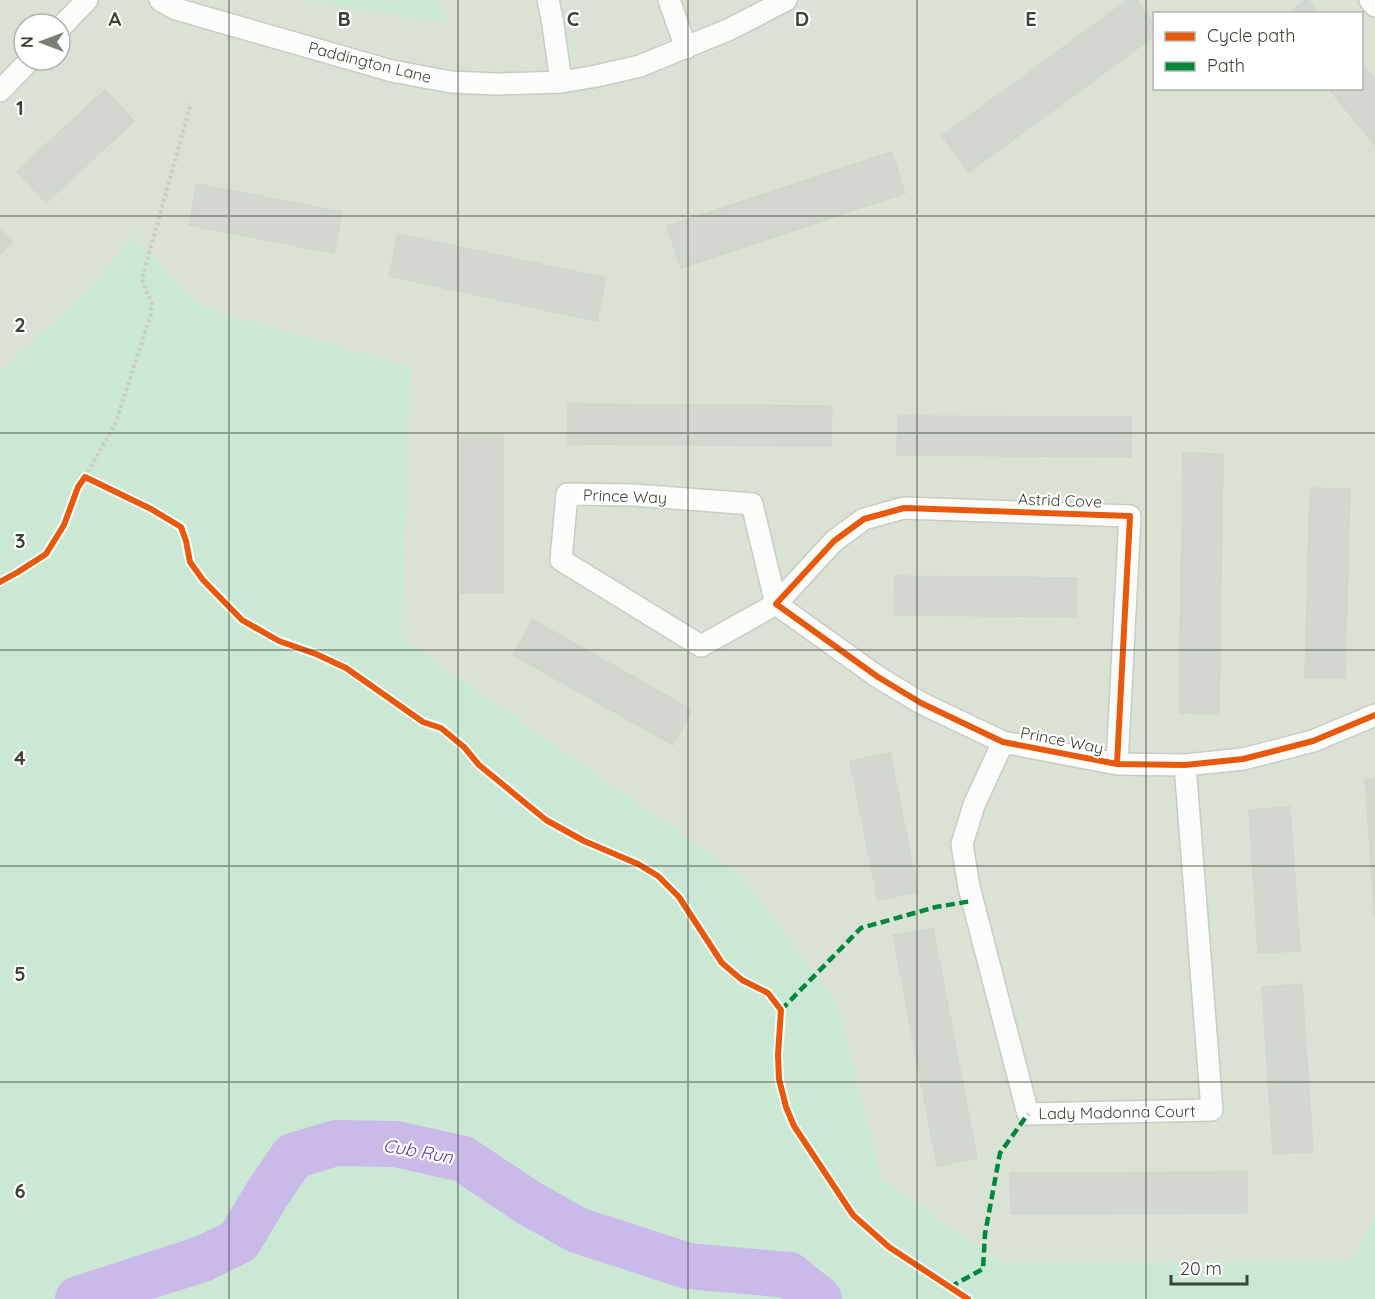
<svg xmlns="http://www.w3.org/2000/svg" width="1375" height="1299" viewBox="0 0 1375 1299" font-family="Quicksand,sans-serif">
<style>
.residential{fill:#dae2d5;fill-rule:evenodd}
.green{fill:#cae8d3}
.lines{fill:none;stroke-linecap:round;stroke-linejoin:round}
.river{stroke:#cabaea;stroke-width:46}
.building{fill:#d3d7d0;stroke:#d1d6cd;stroke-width:1.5}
.street-casing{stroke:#c8ccc5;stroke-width:24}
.path{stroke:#c9ccc7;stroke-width:4;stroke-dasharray:3 3;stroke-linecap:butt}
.street{stroke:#fcfcfb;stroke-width:21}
.quiet{stroke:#00873e;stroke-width:4.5;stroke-dasharray:9 4.5;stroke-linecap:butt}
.cycleway-casing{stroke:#fff;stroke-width:10}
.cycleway{stroke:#e8590c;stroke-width:6}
.grid{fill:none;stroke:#3b4334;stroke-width:1.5;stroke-opacity:0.55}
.labels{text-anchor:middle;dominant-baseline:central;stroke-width:4.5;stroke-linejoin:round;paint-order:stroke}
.street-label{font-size:16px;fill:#3b4334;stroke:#fff}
.water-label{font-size:18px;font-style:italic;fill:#5e35a7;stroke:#fff}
.grid-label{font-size:20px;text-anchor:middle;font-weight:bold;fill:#3b4334;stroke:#fff;stroke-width:4.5;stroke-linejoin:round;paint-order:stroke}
</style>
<rect width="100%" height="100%" fill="#eaeee7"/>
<path class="residential" d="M0,0H300L447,22L437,0H1375V1213L1354,1260L1001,1263L881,1178L838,1005L742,876L401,637L411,367L205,308L132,236L90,288L0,371ZM1154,14H1362V88H1154ZM24,24H60V60H24Z"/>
<path class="green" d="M300,0H437L447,23Z
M132,236L205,308L411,367L401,637L742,876L838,1005L881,1178L1001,1263L1354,1260L1375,1213V1299H0V371L90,288Z"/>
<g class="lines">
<path class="river" d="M78,1299L202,1259L239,1241L267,1194L293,1156L336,1143L396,1144L463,1159L529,1203L577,1230L688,1266L789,1275L819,1299"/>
</g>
<path class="building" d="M1128,0H1137L1154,24V36L969,172L942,136Z
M1305,0H1308L1319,14H1289Z
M1362,64L1375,80V145L1328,88H1362Z
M105,90L134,121L46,203L17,171Z
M892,152L905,193L681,268L667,226Z
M197,184L342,212L334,253L189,225Z
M0,230L12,241L0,254Z
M398,234L606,278L597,321L389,276Z
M568,404L832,406L831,446L568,444Z
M898,416L1131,417V457L897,455Z
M461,435H503V593H461Z
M1183,453L1223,454L1219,714L1179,713Z
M1310,488L1350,489L1345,678H1305Z
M895,576L1077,578V617L894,615Z
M533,620L692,710L673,745L513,655Z
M890,753L918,892L878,900L850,761Z
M1375,779V918L1365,780Z
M1290,807L1300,951L1258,953L1249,810Z
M933,928L977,1158L937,1166L893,935Z
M1302,984L1313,1152L1273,1154L1262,987Z
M1247,1172V1213L1011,1214L1010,1173Z"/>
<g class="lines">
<g class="street-casing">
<path id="street" d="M160,0L176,9L392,71L451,82L497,84L561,82L597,76L640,66L730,29L786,0
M548,0L552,18L561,82
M669,0L686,48
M1370,0L1375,6
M60,28L87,0
M0,91L30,60
M567,494L634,495L752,504L776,604L701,646L561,560Z
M1003,742L974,805L962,844L969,887L1028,1114L1212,1110L1185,765
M1117,764L1130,516L904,508L864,519L834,541L776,604L878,677L921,703L1003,742L1117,764L1185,765L1243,759L1313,741L1375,715"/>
</g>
<path class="path" d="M85,477L116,422L151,314L152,303L145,289L142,279L191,103
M0,582L18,572L46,554L64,525L78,487L85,477L151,509L181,527L186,541L190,562L203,580L242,620L279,641L316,654L346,668L423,722L441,728L464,747L479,765L546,820L584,841L638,864L658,876L679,897L722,963L742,980L768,993L781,1010L778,1055L779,1079L786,1107L794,1126L853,1215L889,1247L968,1299"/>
<use href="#street" class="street"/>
<path class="quiet" d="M781,1010L861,928L936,907L972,901
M950,1287L983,1269L985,1234L1000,1153L1028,1114"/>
<g class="cycleway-casing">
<path id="cycleway" d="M0,582L18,572L46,554L64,525L78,487L85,477L151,509L181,527L186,541L190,562L203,580L242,620L279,641L316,654L346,668L423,722L441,728L464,747L479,765L546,820L584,841L638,864L658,876L679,897L722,963L742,980L768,993L781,1010L778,1055L779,1079L786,1107L794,1126L853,1215L889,1247L968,1299
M1117,764L1130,516L904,508L864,519L834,541L776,604L878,677L921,703L1003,742L1117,764L1185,765L1243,759L1313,741L1375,715"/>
</g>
<use href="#cycleway" class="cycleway"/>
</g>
<path class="grid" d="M229,0V1299M458,0V1299M688,0V1299M917,0V1299M1146,0V1299M0,216H1375M0,433H1375M0,650H1375M0,866H1375M0,1082H1375"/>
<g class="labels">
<g class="street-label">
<text transform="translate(370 62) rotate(14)">Paddington Lane</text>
<text transform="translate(625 496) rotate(2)">Prince Way</text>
<text transform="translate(1060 500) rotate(2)">Astrid Cove</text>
<text transform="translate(1062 740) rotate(11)">Prince Way</text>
<text transform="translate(1117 1112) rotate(-1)">Lady Madonna Court</text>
</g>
<g class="water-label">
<text transform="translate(418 1151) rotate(10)">Cub Run</text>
</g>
</g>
<g class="grid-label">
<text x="115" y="26">A</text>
<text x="344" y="26">B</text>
<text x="573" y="26">C</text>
<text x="802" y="26">D</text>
<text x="1031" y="26">E</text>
<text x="20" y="115">1</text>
<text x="20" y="332">2</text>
<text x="20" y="548">3</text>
<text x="20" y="765">4</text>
<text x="20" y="981">5</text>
<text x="20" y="1198">6</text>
</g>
<rect x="1153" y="12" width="210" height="78" fill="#ffffff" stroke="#b1b4ae" stroke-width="1.5"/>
<rect x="1165" y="32" width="30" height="9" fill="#e8590c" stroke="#b1b4ae" stroke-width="1.5"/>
<text x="1207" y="42" font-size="18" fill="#3b4334">Cycle path</text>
<rect x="1165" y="62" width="30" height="9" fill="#00873e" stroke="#b1b4ae" stroke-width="1.5"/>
<text x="1207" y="72" font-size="18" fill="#3b4334">Path</text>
<g transform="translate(42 42) rotate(270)"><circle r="28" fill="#ffffff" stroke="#b1b4ae" stroke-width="1.5"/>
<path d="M0-4.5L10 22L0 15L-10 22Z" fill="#787f73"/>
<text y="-9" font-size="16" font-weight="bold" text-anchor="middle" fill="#3b4334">N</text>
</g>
<path d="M1171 1275v9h76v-9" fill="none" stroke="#3b4334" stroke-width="3"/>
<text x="1180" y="1275" font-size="18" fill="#3b4334" stroke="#ffffff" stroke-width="4.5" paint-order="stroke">20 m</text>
</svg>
